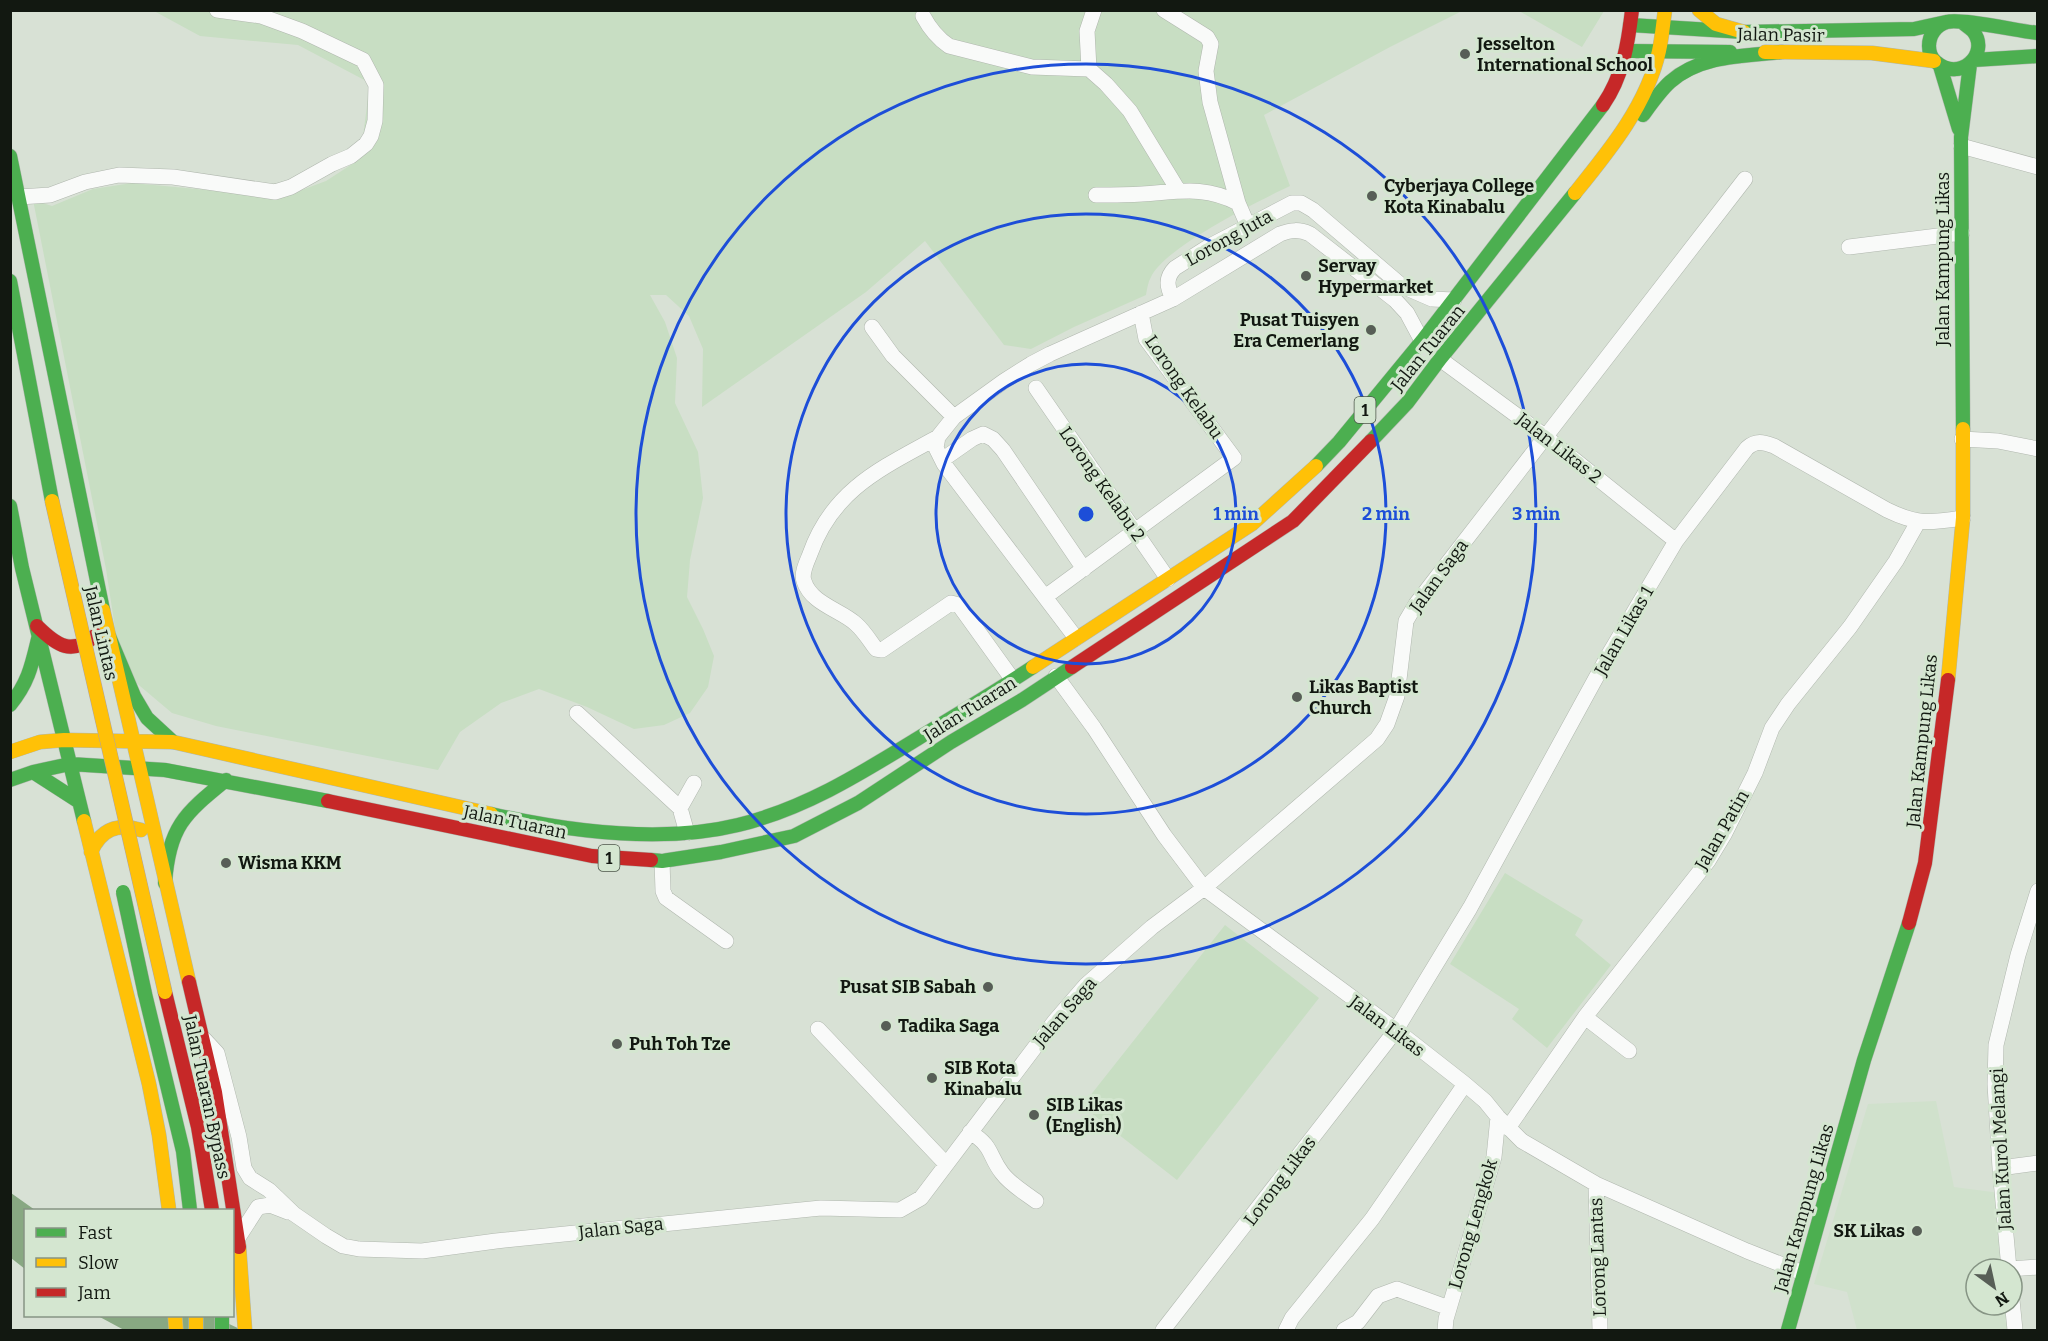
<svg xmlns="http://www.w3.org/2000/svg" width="2048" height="1341" viewBox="0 0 2048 1341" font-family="Bitter,serif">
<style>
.built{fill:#d0e1cc}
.green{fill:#c8dec3}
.water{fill:#88a882}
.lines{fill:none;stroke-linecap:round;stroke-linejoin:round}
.street-casing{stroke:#b0b7ae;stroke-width:16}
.fast-casing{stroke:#b0b7ae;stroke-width:15}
.slow-casing{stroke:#b0b7ae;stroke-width:15}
.jam-casing{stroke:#b0b7ae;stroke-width:15}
.street{stroke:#f9faf9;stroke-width:15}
.fast{stroke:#4caf50;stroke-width:14}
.slow{stroke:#ffc107;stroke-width:14}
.jam{stroke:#c62828;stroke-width:14}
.fast-bridge-casing{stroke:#aea3a3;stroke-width:15;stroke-linecap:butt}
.slow-bridge-casing{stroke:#aea3a3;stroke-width:15;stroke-linecap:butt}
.fast-bridge{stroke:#4caf50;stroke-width:14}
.slow-bridge{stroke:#ffc107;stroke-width:14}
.ring{fill:none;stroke:#1d4ed8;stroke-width:3}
.poi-dot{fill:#575e56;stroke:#d4e6d0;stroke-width:2}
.labels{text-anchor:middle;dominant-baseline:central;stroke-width:6;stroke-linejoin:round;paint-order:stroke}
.shield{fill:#d4e6d0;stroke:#4c564a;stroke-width:1.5}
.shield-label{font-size:16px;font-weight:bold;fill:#121811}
.street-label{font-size:18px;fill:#121811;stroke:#d4e6d0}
.poi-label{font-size:18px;font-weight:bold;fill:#121811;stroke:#d4e6d0;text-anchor:start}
.centre{fill:#1d4ed8;stroke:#d4e6d0;stroke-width:3}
.ring-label{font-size:18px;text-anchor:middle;font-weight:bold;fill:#1d4ed8;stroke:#d4e6d0;stroke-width:6;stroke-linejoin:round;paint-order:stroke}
</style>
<rect width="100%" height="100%" fill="#d8e1d5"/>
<path class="built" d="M1936,1101L1954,1187L2000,1193L2007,1269H1976V1305H2010L2012,1330H1857L1847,1292L1814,1284L1868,1104Z"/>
<path class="green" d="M154,11H1462L1390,47L1264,115L1290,186C1258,201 1165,247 1151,277C1148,282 1147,289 1146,295L1074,327L1031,349L1004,345L925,241L866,292L702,407L703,349L689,316L666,295H650L665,322L677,358L675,403L698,452L703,498L690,560L687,597L703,629L714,656L708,687L690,713L664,725L634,729L587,707L539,689L501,703L460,732L438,770L216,726L172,713L134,681L117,641L106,569L33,200L52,206L93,189L132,183L283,197L326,181L360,159L370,83L298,45L200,36Z
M1519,11H1604L1582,47Z
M1505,873L1583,920L1575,935L1611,965L1547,1048L1512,1019L1519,1009L1450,964Z
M1225,925L1319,998L1177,1180L1082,1106Z"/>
<path class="water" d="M11,1193L35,1210H26L25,1269L11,1258Z
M98,1316H212L242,1330H124Z"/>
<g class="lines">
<g class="street-casing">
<path id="street" d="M1164,10L1207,37L1211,44L1206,71L1210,102L1238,203L1248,226
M923,16C930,29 937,38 949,46L1032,67L1089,69L1106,84L1130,111L1178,190
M1089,69L1087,31L1094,10
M1961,146L2038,167
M1096,195C1111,195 1127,195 1142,194C1178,192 1204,185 1238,203
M19,197L50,195L85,182L119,175L173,177L275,192L291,187L332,164L351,156L366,144L371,136L375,121L376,85L363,60L302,31L261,16L217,10
M1849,247L1962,233
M1173,299C1167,287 1165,278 1175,268L1208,247L1292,203H1301L1313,210L1402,286L1432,299L1454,300
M872,327L893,356L954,417
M1440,359L1546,437L1676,541
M1036,388L1168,579
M938,437C882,468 833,489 810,554C807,562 801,573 804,581C811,604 841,610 856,624C864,631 870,641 876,649L882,650L951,603L959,605L1013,680
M1962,439L1998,441L2038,449
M942,460L972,439L983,434L993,439L1003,450L1084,569
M1045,597L1234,458L1146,339L1141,313
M1076,638L944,464L936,448L938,437L954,417L1004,381L1031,364L1050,354L1173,299L1280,234C1291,230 1299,229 1310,234L1395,300L1407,313L1422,341
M1056,676L1094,728L1164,835L1204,888L1396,1030L1465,1084L1485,1101L1498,1117L1522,1141L1596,1184L1747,1251L1803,1273
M577,713L680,808
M687,833L680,808L694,783
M662,861L663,891L666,898L726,941
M1585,1017L1629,1051
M818,1029L946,1164
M204,1039L217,1053L239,1137L244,1168L250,1178L269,1190L294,1214L326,1236L343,1246L359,1249L422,1251L496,1241L781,1212L821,1208L900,1210L921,1198L1054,1022L1086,985L1152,927L1204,888L1377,739L1387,724L1397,696L1406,621L1416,604L1745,179
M1508,1128L1585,1017L1708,861L1725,833L1755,773L1772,728L1788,704L1850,627L1896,561L1918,522
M970,1132C994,1147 988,1155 1002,1173C1011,1185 1024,1192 1036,1201
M2000,1168L2038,1163
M1596,1184L1600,1330
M238,1238L258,1207L270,1205L288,1212
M2009,1269L2000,1168L1995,1084L1996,1045L2018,955L2038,891
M2009,1269L2038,1267
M2012,1300L2015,1330
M1163,1330L1396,1030L1470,908L1609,654L1676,541L1747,448C1756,440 1763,442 1774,446L1887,510C1918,525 1929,523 1963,518
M1286,1330L1292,1318L1372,1219L1465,1084
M1344,1330L1358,1322L1378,1296L1397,1289L1449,1308
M1445,1330L1446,1319L1494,1157L1498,1117"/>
</g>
<g class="fast-casing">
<path id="fast" d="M1962,22C1965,25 1970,28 1973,31C1991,54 1959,83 1936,62C1931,58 1929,52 1929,46C1929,35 1936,25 1947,22C1960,18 2019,31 2038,33
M1630,25L1744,32L1914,29L1946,22
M1627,51L1730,52
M1974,60L2038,56
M1940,66L1959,129
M1643,115C1651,104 1660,91 1670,82C1700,55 1744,56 1782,52
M10,156L103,610
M10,281L52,501
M1963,429L1961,137L1970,64
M1371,441L1407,403L1440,359L1575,193
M1316,466L1339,442L1422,341L1603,105
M10,506L22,568L84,821
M108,634L134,696L147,718L173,742
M10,705C29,682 32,664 39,635
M33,772L78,801
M10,780L33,772L70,764L165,770L328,801
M491,814C567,831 661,844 738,825C804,809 860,774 917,739C956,715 995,692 1033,667
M651,860L662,861L721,852L794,836L858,803L951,742L1022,700L1072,667
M165,883C169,827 184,814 226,780
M145,994L183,1151L190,1210
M222,1316V1330
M1788,1330L1864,1060L1909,923"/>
</g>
<g class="slow-casing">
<path id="slow" d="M1699,10L1716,24L1744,32
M1765,52L1872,53L1934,61
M1575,193C1609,151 1647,105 1659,51C1662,38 1663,24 1665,10
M103,610L189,982
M1033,667L1252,524L1316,466
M1948,680L1963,518V429
M10,752L40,742L64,740L173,742L491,814
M84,821L149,1084L159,1135L169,1210
M91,852C101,829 117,823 141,830
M239,1247L245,1330
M175,1316L176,1330
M196,1316V1330"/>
</g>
<g class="jam-casing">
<path id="jam" d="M1603,105C1623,76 1628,44 1632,10
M37,626C57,646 72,656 96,635
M1072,667L1293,521L1371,441
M328,801L592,856L651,860
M1909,923L1925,863L1948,680
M189,982L215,1092L239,1247
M165,992L198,1127L212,1210"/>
</g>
<use href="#street" class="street"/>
<use href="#fast" class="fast"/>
<use href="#slow" class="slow"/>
<use href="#jam" class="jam"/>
<g class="fast-bridge-casing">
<path id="fast-bridge" d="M123,892L145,994"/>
</g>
<g class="slow-bridge-casing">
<path id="slow-bridge" d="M52,501L165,992"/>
</g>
<use href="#fast-bridge" class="fast-bridge"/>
<use href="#slow-bridge" class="slow-bridge"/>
</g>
<g class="ring">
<circle cx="1086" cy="514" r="150"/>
<circle cx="1086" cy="514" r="300"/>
<circle cx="1086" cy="514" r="450"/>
</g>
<g class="poi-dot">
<circle cx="1465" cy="54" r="6"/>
<circle cx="1372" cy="196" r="6"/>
<circle cx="1306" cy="276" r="6"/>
<circle cx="1371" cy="330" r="6"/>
<circle cx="1297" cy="697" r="6"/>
<circle cx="226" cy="863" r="6"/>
<circle cx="988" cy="987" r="6"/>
<circle cx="886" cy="1026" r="6"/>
<circle cx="617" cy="1044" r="6"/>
<circle cx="932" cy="1078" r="6"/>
<circle cx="1034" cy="1115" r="6"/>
<circle cx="1917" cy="1231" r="6"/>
</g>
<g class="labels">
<g class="shield">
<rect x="1354.5" y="397" width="21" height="26" rx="4.5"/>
<rect x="598.5" y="845" width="21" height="26" rx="4.5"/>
</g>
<g class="shield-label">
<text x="1365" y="410">1</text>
<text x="609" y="858">1</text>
</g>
<g class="street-label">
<text transform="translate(1781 35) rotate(1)">Jalan Pasir</text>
<text transform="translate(1229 238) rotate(-29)">Lorong Juta</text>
<text transform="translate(1943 259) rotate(-90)">Jalan Kampung Likas</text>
<text transform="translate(1428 348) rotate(-51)">Jalan Tuaran</text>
<text transform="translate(1184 387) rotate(55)">Lorong Kelabu</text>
<text transform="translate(1559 448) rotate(38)">Jalan Likas 2</text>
<text transform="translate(1102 484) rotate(55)">Lorong Kelabu 2</text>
<text transform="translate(1439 576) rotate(-54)">Jalan Saga</text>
<text transform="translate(1624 631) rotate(-60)">Jalan Likas 1</text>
<text transform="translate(101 633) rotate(77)">Jalan Lintas</text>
<text transform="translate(970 709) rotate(-32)">Jalan Tuaran</text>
<text transform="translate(1922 741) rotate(-84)">Jalan Kampung Likas</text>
<text transform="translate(515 822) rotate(12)">Jalan Tuaran</text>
<text transform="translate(1722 830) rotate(-60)">Jalan Patin</text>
<text transform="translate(1065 1012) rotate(-49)">Jalan Saga</text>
<text transform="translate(1387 1026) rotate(37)">Jalan Likas</text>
<text transform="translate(207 1097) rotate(78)">Jalan Tuaran Bypass</text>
<text transform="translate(2001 1149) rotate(-93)">Jalan Kurol Melangi</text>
<text transform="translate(1280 1181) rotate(-53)">Lorong Likas</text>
<text transform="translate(1804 1208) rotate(-74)">Jalan Kampung Likas</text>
<text transform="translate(1473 1224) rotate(-74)">Lorong Lengkok</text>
<text transform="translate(621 1228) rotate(-6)">Jalan Saga</text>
<text transform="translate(1598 1257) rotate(-92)">Lorong Lantas</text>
</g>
<g class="poi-label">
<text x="1477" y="44">Jesselton<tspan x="1477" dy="21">International School</tspan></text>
<text x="1384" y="186">Cyberjaya College<tspan x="1384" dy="21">Kota Kinabalu</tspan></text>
<text x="1318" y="266">Servay<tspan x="1318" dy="21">Hypermarket</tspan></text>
<text x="1359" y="320" text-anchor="end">Pusat Tuisyen<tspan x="1359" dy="21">Era Cemerlang</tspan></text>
<text x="1309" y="687">Likas Baptist<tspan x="1309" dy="21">Church</tspan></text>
<text x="238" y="863">Wisma KKM</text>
<text x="976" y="987" text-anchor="end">Pusat SIB Sabah</text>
<text x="898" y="1026">Tadika Saga</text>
<text x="629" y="1044">Puh Toh Tze</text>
<text x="944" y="1068">SIB Kota<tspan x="944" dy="21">Kinabalu</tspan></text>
<text x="1046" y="1105">SIB Likas<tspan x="1046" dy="21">(English)</tspan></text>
<text x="1905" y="1231" text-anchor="end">SK Likas</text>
</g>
</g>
<circle cx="1086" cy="514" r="9" class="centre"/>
<g class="ring-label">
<text x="1236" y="520">1 min</text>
<text x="1386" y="520">2 min</text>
<text x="1536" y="520">3 min</text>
</g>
<rect width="2048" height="1341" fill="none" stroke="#121811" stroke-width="24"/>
<rect x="24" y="1209" width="210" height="108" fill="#d4e6d0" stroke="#869484" stroke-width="1.5"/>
<rect x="36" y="1228" width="30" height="9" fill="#4caf50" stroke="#869484" stroke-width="1.5"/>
<text x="78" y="1239" font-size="18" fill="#121811">Fast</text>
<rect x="36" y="1258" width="30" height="9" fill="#ffc107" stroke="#869484" stroke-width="1.5"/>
<text x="78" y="1269" font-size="18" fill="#121811">Slow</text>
<rect x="36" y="1288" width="30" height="9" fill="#c62828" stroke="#869484" stroke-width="1.5"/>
<text x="78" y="1299" font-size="18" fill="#121811">Jam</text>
<g transform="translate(1994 1287) rotate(147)"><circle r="28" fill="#d4e6d0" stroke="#869484" stroke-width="1.5"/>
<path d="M0-4.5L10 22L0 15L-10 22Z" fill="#575e56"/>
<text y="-9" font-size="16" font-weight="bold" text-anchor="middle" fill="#121811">N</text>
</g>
</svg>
